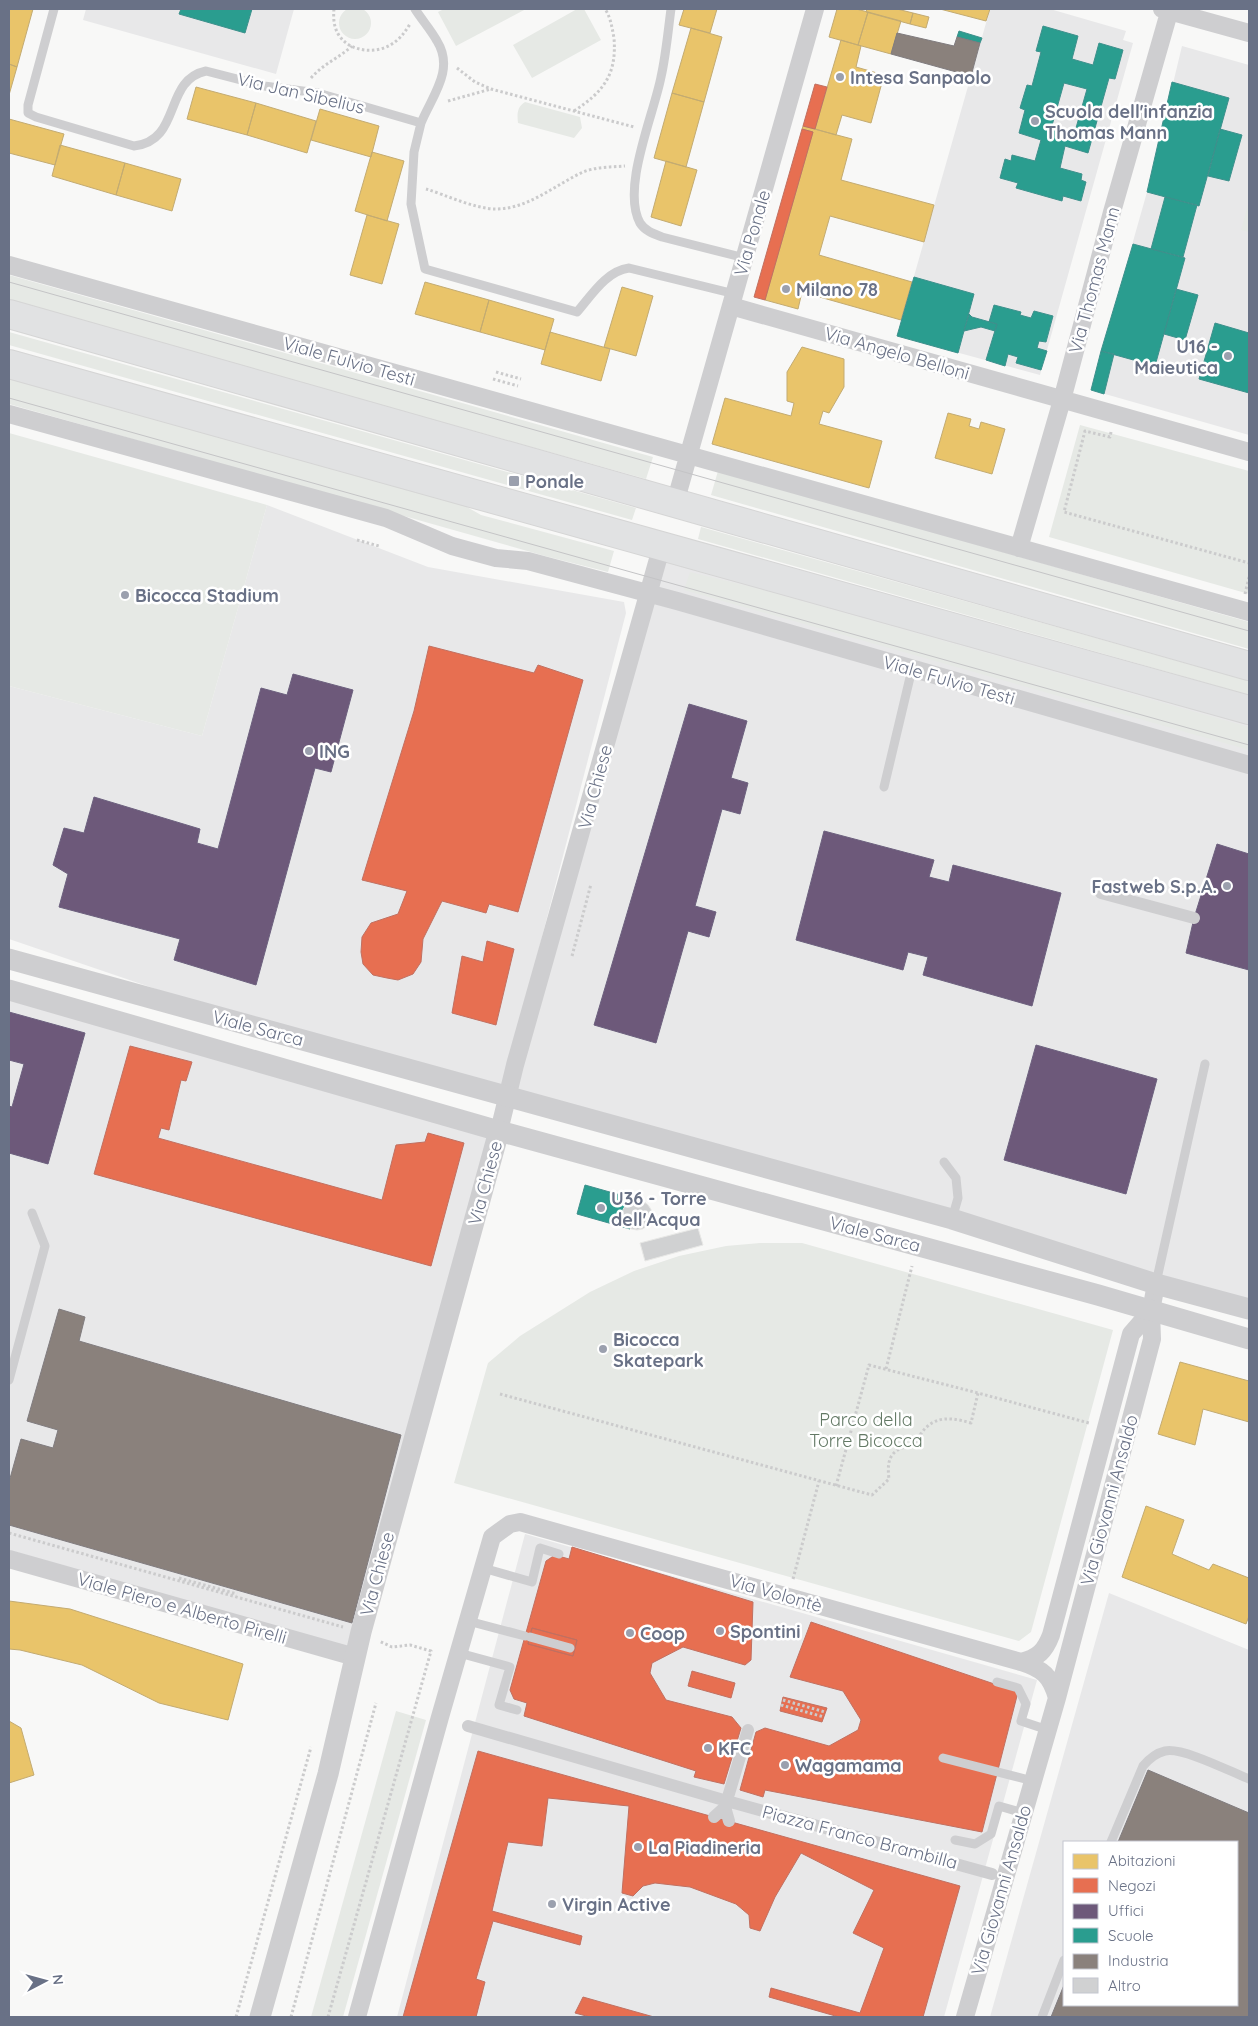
<svg xmlns="http://www.w3.org/2000/svg" width="1258" height="2026" viewBox="0 0 1258 2026" font-family="Quicksand,sans-serif">
<style>
.built{fill:#e8e8e9;fill-rule:evenodd}
.green{fill:#e6e9e5}
.homes{fill:#e9c46a;stroke:#c3ab72}
.shops{fill:#e76f51;stroke:#c17061;fill-rule:evenodd}
.offices{fill:#6d597a;stroke:#6c607e}
.schools{fill:#2a9d8f;stroke:#3d908c;fill-rule:evenodd}
.industry{fill:#8a817c;stroke:#807c7f}
.building{fill:#d0d1d2;stroke:#e8e8e6}
.lines{fill:none;stroke-linecap:round;stroke-linejoin:round}
.primary-casing{stroke:#d5d5d5;stroke-width:30}
.path{stroke:#cbcbcc;stroke-width:3;stroke-dasharray:2.5 2.5;stroke-linecap:butt}
.service{stroke:#ceced0;stroke-width:9}
.pedestrian{stroke:#ceced0;stroke-width:12}
.minor{stroke:#ceced0;stroke-width:18}
.tertiary{stroke:#ceced0;stroke-width:21}
.primary{stroke:#e1e2e3;stroke-width:28}
.tram{stroke:#c4c4c6;stroke-width:1}
.poi-dot{fill:#9ba0ae;stroke:#fff;stroke-width:2}
.labels{text-anchor:middle;dominant-baseline:central;stroke-width:5;stroke-linejoin:round;paint-order:stroke}
.poi-label{font-size:18px;font-weight:bold;fill:#697186;stroke:#fff;text-anchor:start}
.street-label{font-size:18px;fill:#697186;stroke:#fff}
.park-label{font-size:18px;fill:#637965;stroke:#fff}
</style>
<rect width="100%" height="100%" fill="#f8f8f7"/>
<path class="built" d="M86,9H294L276,74L83,20Z
M990,9H1050L1126,31L1123,40L1133,43L1040,375L897,336Z
M1182,46L1249,65V435L1091,390L1147,192Z
M267,505L428,567L624,602L626,613L501,1095L297,1037L9,939V686L202,736Z
M666,550L1249,715V1301L513,1092Z
M9,998L493,1135L350,1649L9,1550Z
M525,1534L1037,1680L944,2017H397Z
M1109,1593L1249,1650V2017H990ZM1064,1842H1237V2005H1064Z"/>
<path class="green" d="M339 23a16 16 0 1 1 32 0a16 16 0 1 1-32 0Z
M444,9H526L456,46L438,12Z
M577,9H584L601,40L532,78L513,45Z
M525,102L580,117L582,128L574,138L518,123C517,114 517,107 525,102Z
M1249,201V232L1241,230Z
M9,275L653,457L646,479L9,301Z
M9,332L636,508L632,520L9,345Z
M9,379L460,503L481,515L614,551L608,572L545,556L9,404Z
M1080,425L1249,471V594L1049,537Z
M9,433L267,505L202,736L9,686Z
M718,471L1249,622V649L711,495Z
M701,527L1249,681V695L698,539Z
M690,572L756,588L1249,727V750L684,590Z
M760,1243H802L1113,1330L1031,1632L1019,1641L454,1483L488,1363L520,1336L590,1292L634,1271L679,1256L726,1246Z
M396,1711L426,1720L343,2017H311Z"/>
<path class="homes" d="M9,9H33L17,67L9,64Z
M684,9H717L710,33L679,25Z
M837,9H856L868,12L858,45L829,37Z
M867,9H897L913,13L910,24L866,12Z
M940,9H990L986,21Z
M868,12L901,21L891,54L858,45Z
M913,13L929,17L926,28L910,24Z
M691,28L722,37L704,102L672,93Z
M841,40L861,46L856,67L884,75L871,123L842,115L836,135L815,129Z
M9,64L17,67L9,95Z
M196,87L256,103L247,135L187,119Z
M672,93L704,102L686,167L654,158Z
M256,103L316,121L307,153L247,135Z
M320,109L379,126L371,157L311,140Z
M9,119L64,134L55,165L9,153Z
M803,126L852,139L841,180L934,205L924,242L830,216L819,255L912,282L901,320L802,292L798,309L765,300L813,132L802,129Z
M60,145L125,163L116,195L52,176Z
M372,152L404,161L387,221L355,211Z
M666,161L697,170L681,226L651,217Z
M125,163L181,179L172,211L116,195Z
M367,215L399,224L382,284L350,275Z
M425,282L489,300L480,332L415,314Z
M622,287L653,296L636,356L604,347Z
M489,300L554,319L545,350L480,332Z
M550,332L610,349L601,381L541,364Z
M802,347L844,359V387L829,413L823,411L819,424L882,441L869,488L712,444L725,398L791,416L794,403L787,401V372Z
M948,413L971,419L969,426L979,429L981,422L1005,429L992,474L935,458Z
M1180,1362L1249,1381V1422L1203,1409L1195,1445L1158,1434Z
M1146,1506L1184,1520L1172,1554L1209,1570L1213,1564L1249,1578V1616L1246,1624L1122,1577Z
M9,1601L70,1609L243,1664L228,1720L159,1703L82,1665L20,1650L9,1649Z
M9,1721L21,1728L34,1775L9,1783Z"/>
<path class="shops" d="M815,84L827,87L815,129L803,126Z
M802,129L813,132L765,300L754,297Z
M429,646L534,673L538,665L583,680L518,912L489,904L486,913L442,901L423,939L421,962L413,974L398,980L387,978L373,975L363,964L361,952L362,937L371,923L398,914L407,891L362,880L414,711Z
M487,941L514,949L496,1025L452,1013L462,956L483,962Z
M130,1046L192,1062L186,1081L181,1080L169,1130L161,1128L158,1138L382,1200L396,1145L425,1142L428,1133L464,1143L431,1266L94,1174Z
M572,1547L753,1602L751,1660L745,1665L683,1647L652,1663L650,1673L666,1700L732,1717L741,1728L724,1784L694,1777L696,1771L524,1716L527,1703L514,1699L510,1690L546,1561L555,1555L569,1559ZM532,1628L577,1640L573,1656L528,1644Z
M811,1622L1018,1692L982,1832L765,1790L763,1797L740,1790L756,1732L765,1728L829,1746L858,1730L861,1720L843,1691L790,1677Z
M532,1628L577,1640L573,1656L528,1644Z
M692,1671L735,1683L731,1698L688,1686Z
M783,1697L827,1708L822,1722L780,1711Z
M478,1751L960,1886L923,2017H403Z
M548,1798L629,1806L622,1893L633,1896L643,1886L655,1883L690,1887L736,1904L749,1915L750,1928L760,1931L775,1897L801,1853L874,1890L853,1933L884,1948L860,2013L771,1988L769,1997L839,2017H654L583,1997L575,2013L590,2017H476L485,1982L476,1979L493,1921L580,1945L582,1936L492,1911L508,1842L542,1846Z"/>
<path class="offices" d="M293,674L353,690L331,772L315,768L256,985L174,960L180,939L59,907L68,874L53,865L64,828L84,833L94,797L200,829L197,843L218,849L261,688L287,695Z
M689,704L747,721L731,778L748,783L740,814L722,809L695,906L716,912L709,937L688,931L656,1043L594,1025Z
M824,831L934,860L929,877L949,882L953,865L1061,893L1032,1006L923,975L928,957L908,952L903,970L796,940Z
M1217,844L1249,854V970L1186,953L1194,918Z
M9,1012L85,1033L48,1164L9,1153V1106L12,1107L24,1064L9,1060Z
M1036,1045L1157,1079L1126,1194L1004,1160Z"/>
<path class="schools" d="M181,9H252L245,33L179,14Z
M1043,26L1078,36L1072,59L1093,65L1099,43L1123,50L1115,79L1109,78L1088,153L1065,146L1060,168L1082,174L1081,180L1086,182L1081,201L1063,196L1062,201L1016,188L1018,183L1000,178L1005,159L1011,161L1012,155L1035,161L1041,140L1019,133L1025,110L1020,108L1027,85L1032,86L1041,52L1036,51ZM1064,83L1087,89L1074,135L1051,129Z
M959,31L982,38L980,43L957,37Z
M1172,82L1229,98L1199,206L1147,192Z
M1220,129L1242,135L1229,181L1208,176Z
M1165,197L1197,205L1183,257L1151,249Z
M1133,244L1185,258L1155,366L1101,351Z
M914,277L974,294L958,353L897,336Z
M1176,289L1198,295L1185,340L1164,334Z
M994,305L1021,312L1020,315L1031,318L1034,311L1053,316L1046,342L1039,341L1037,348L1047,351L1041,370L1016,363L1018,357L1008,354L1005,366L986,360L997,324L989,322Z
M969,314L972,317L997,324L995,331L981,327L964,331Z
M1215,323L1249,333V393L1199,379Z
M1101,351L1114,354L1104,394L1091,390Z
M585,1185L638,1200L628,1203L623,1210V1220L630,1229L577,1214Z"/>
<path class="industry" d="M897,33L954,46L957,37L980,43L971,76L891,54Z
M59,1309L85,1317L79,1341L401,1435L352,1623L9,1525V1482L21,1439L53,1448L58,1430L27,1421Z
M1148,1770L1249,1813V2017H1051L1064,1985V2005H1237V1842H1118Z"/>
<path class="building" d="M622 1215a15 15 0 1 1 30 0a15 15 0 1 1-30 0Z
M698,1228L703,1245L645,1261L640,1243Z"/>
<g class="lines">
<g class="primary-casing">
<path id="primary" d="M9,314L1249,666
M9,364L1249,710"/>
</g>
<path class="path" d="M334,9C333,19 334,30 341,38C352,52 377,54 392,44C400,39 405,32 410,24
M457,68L475,82L491,89L634,127
M311,78C323,64 339,58 352,46
M448,101L491,89
M574,111C603,92 617,75 614,38C612,28 611,18 605,9
M426,189C446,195 475,209 496,209C528,209 555,185 583,172C595,167 611,167 625,166
M496,372L521,379
M493,379L518,386
M1111,432L1110,437L1085,431L1064,512L1249,563
M357,540L379,546
M1245,594L1249,577
M572,956L591,884
M886,1369L912,1266
M500,1394L872,1495L889,1479C886,1455 893,1449 915,1444C928,1417 944,1415 971,1423L978,1393L1089,1423
M836,1486L869,1365L978,1393
M9,1533L343,1627
M179,1578L237,1594
M793,1579L819,1481
M783,1700L825,1712
M781,1705L824,1717
M236,2017L311,1747
M291,2017L376,1703
M328,2017L431,1651L410,1645L392,1647L379,1641"/>
<path class="service" d="M54,9L28,105V113L36,117L134,146C182,141 163,80 206,71L264,86L318,93L421,123L414,152L411,204L425,269L577,312C591,296 606,271 629,268L735,294
M415,9C422,20 431,30 437,41C455,70 432,96 421,123
M671,9C668,31 666,55 661,77C654,114 621,188 640,223C645,231 654,234 662,237L745,258
M884,787L912,669
M944,1162L956,1178L958,1198L952,1219
M1156,1283L1205,1064
M9,1380L45,1246L32,1213
M483,1568L532,1582L540,1548L559,1554
M468,1621L525,1636
M530,1637L570,1648
M459,1653L510,1667L499,1705L517,1710
M997,1682L1018,1688L1026,1704L1021,1721L1048,1730
M943,1758L1033,1781
M955,1840L975,1844L991,1834L999,1806L1023,1813
M1111,1842L1143,1766C1149,1759 1156,1753 1165,1751C1183,1747 1231,1772 1249,1779
M1042,2017L1064,1960"/>
<path class="pedestrian" d="M1101,893L1194,918
M468,1726L727,1801L992,1874
M714,1817L725,1807
M729,1821L725,1807L748,1730"/>
<path class="minor" d="M1162,9L1249,33
M9,265L1249,612
M731,306L1249,452
M9,414L386,518L452,546L496,558L528,561L677,601L1249,765
M675,503L815,9
M1019,548L1062,400L1112,212L1170,9
M499,1131L515,1065L662,545
M9,1559L355,1657
M1021,1662C1043,1669 1051,1676 1057,1698
M357,2017L440,1717L492,1537L510,1524L520,1522L1021,1662C1038,1658 1045,1651 1051,1635L1131,1334L1151,1311
M965,2017L1057,1698L1152,1339L1151,1311L1156,1284"/>
<path class="tertiary" d="M9,959L952,1219L1156,1284L1249,1309
M9,990L499,1131L1098,1295L1249,1339
M260,2017L328,1774L361,1632L499,1131"/>
<use href="#primary" class="primary"/>
<path class="tram" d="M9,282L1249,631
M9,398L1249,745"/>
</g>
<g class="poi-dot">
<circle cx="840" cy="77" r="5"/>
<circle cx="1035" cy="121" r="5"/>
<circle cx="786" cy="289" r="5"/>
<circle cx="1228" cy="356" r="5"/>
<rect x="508" y="475" width="12" height="12" rx="2.5"/>
<circle cx="125" cy="595" r="5"/>
<circle cx="309" cy="751" r="5"/>
<circle cx="1227" cy="886" r="5"/>
<circle cx="601" cy="1208" r="5"/>
<circle cx="603" cy="1349" r="5"/>
<circle cx="720" cy="1631" r="5"/>
<circle cx="630" cy="1633" r="5"/>
<circle cx="708" cy="1748" r="5"/>
<circle cx="785" cy="1765" r="5"/>
<circle cx="638" cy="1847" r="5"/>
<circle cx="552" cy="1904" r="5"/>
</g>
<g class="labels">
<g class="poi-label">
<text x="850" y="77">Intesa Sanpaolo</text>
<text x="1045" y="111">Scuola dell'infanzia<tspan x="1045" dy="21">Thomas Mann</tspan></text>
<text x="796" y="289">Milano 78</text>
<text x="1218" y="346" text-anchor="end">U16 -<tspan x="1218" dy="21">Maieutica</tspan></text>
<text x="525" y="481">Ponale</text>
<text x="135" y="595">Bicocca Stadium</text>
<text x="319" y="751">ING</text>
<text x="1217" y="886" text-anchor="end">Fastweb S.p.A.</text>
<text x="611" y="1198">U36 - Torre<tspan x="611" dy="21">dell'Acqua</tspan></text>
<text x="613" y="1339">Bicocca<tspan x="613" dy="21">Skatepark</tspan></text>
<text x="730" y="1631">Spontini</text>
<text x="640" y="1633">Coop</text>
<text x="718" y="1748">KFC</text>
<text x="795" y="1765">Wagamama</text>
<text x="648" y="1847">La Piadineria</text>
<text x="562" y="1904">Virgin Active</text>
</g>
<g class="street-label">
<text transform="translate(301 93) rotate(13)">Via Jan Sibelius</text>
<text transform="translate(752 233) rotate(-74)">Via Ponale</text>
<text transform="translate(1094 280) rotate(-75)">Via Thomas Mann</text>
<text transform="translate(897 353) rotate(16)">Via Angelo Belloni</text>
<text transform="translate(349 361) rotate(16)">Viale Fulvio Testi</text>
<text transform="translate(949 680) rotate(16)">Viale Fulvio Testi</text>
<text transform="translate(595 787) rotate(-75)">Via Chiese</text>
<text transform="translate(258 1028) rotate(15)">Viale Sarca</text>
<text transform="translate(485 1183) rotate(-75)">Via Chiese</text>
<text transform="translate(875 1234) rotate(15)">Viale Sarca</text>
<text transform="translate(1109 1500) rotate(-75)">Via Giovanni Ansaldo</text>
<text transform="translate(377 1574) rotate(-75)">Via Chiese</text>
<text transform="translate(776 1593) rotate(16)">Via Volontè</text>
<text transform="translate(182 1608) rotate(16)">Viale Piero e Alberto Pirelli</text>
<text transform="translate(860 1837) rotate(15)">Piazza Franco Brambilla</text>
<text transform="translate(1001 1890) rotate(-74)">Via Giovanni Ansaldo</text>
</g>
<g class="park-label">
<text x="866" y="1419">Parco della<tspan x="866" dy="21">Torre Bicocca</tspan></text>
</g>
</g>
<rect width="1258" height="2026" fill="none" stroke="#697186" stroke-width="20"/>
<rect x="1063" y="1841" width="175" height="165" fill="#ffffff" stroke="#c3c6cf"/>
<rect x="1073" y="1854" width="25" height="15" fill="#e9c46a" stroke="#c3c6cf"/>
<text x="1108" y="1866" font-size="15" fill="#697186">Abitazioni</text>
<rect x="1073" y="1878" width="25" height="15" fill="#e76f51" stroke="#c3c6cf"/>
<text x="1108" y="1891" font-size="15" fill="#697186">Negozi</text>
<rect x="1073" y="1904" width="25" height="15" fill="#6d597a" stroke="#c3c6cf"/>
<text x="1108" y="1916" font-size="15" fill="#697186">Uffici</text>
<rect x="1073" y="1928" width="25" height="15" fill="#2a9d8f" stroke="#c3c6cf"/>
<text x="1108" y="1941" font-size="15" fill="#697186">Scuole</text>
<rect x="1073" y="1954" width="25" height="15" fill="#8a817c" stroke="#c3c6cf"/>
<text x="1108" y="1966" font-size="15" fill="#697186">Industria</text>
<rect x="1073" y="1978" width="25" height="15" fill="#d0d1d2" stroke="#c3c6cf"/>
<text x="1108" y="1991" font-size="15" fill="#697186">Altro</text>
<g transform="translate(45 1981) rotate(84)" stroke="#ffffff" stroke-width="4" paint-order="stroke">
<path d="M0-4L9 19L0 12L-9 19Z" fill="#697186"/>
<text y="-8" font-size="14" font-weight="bold" text-anchor="middle" fill="#697186">N</text>
</g>
</svg>
